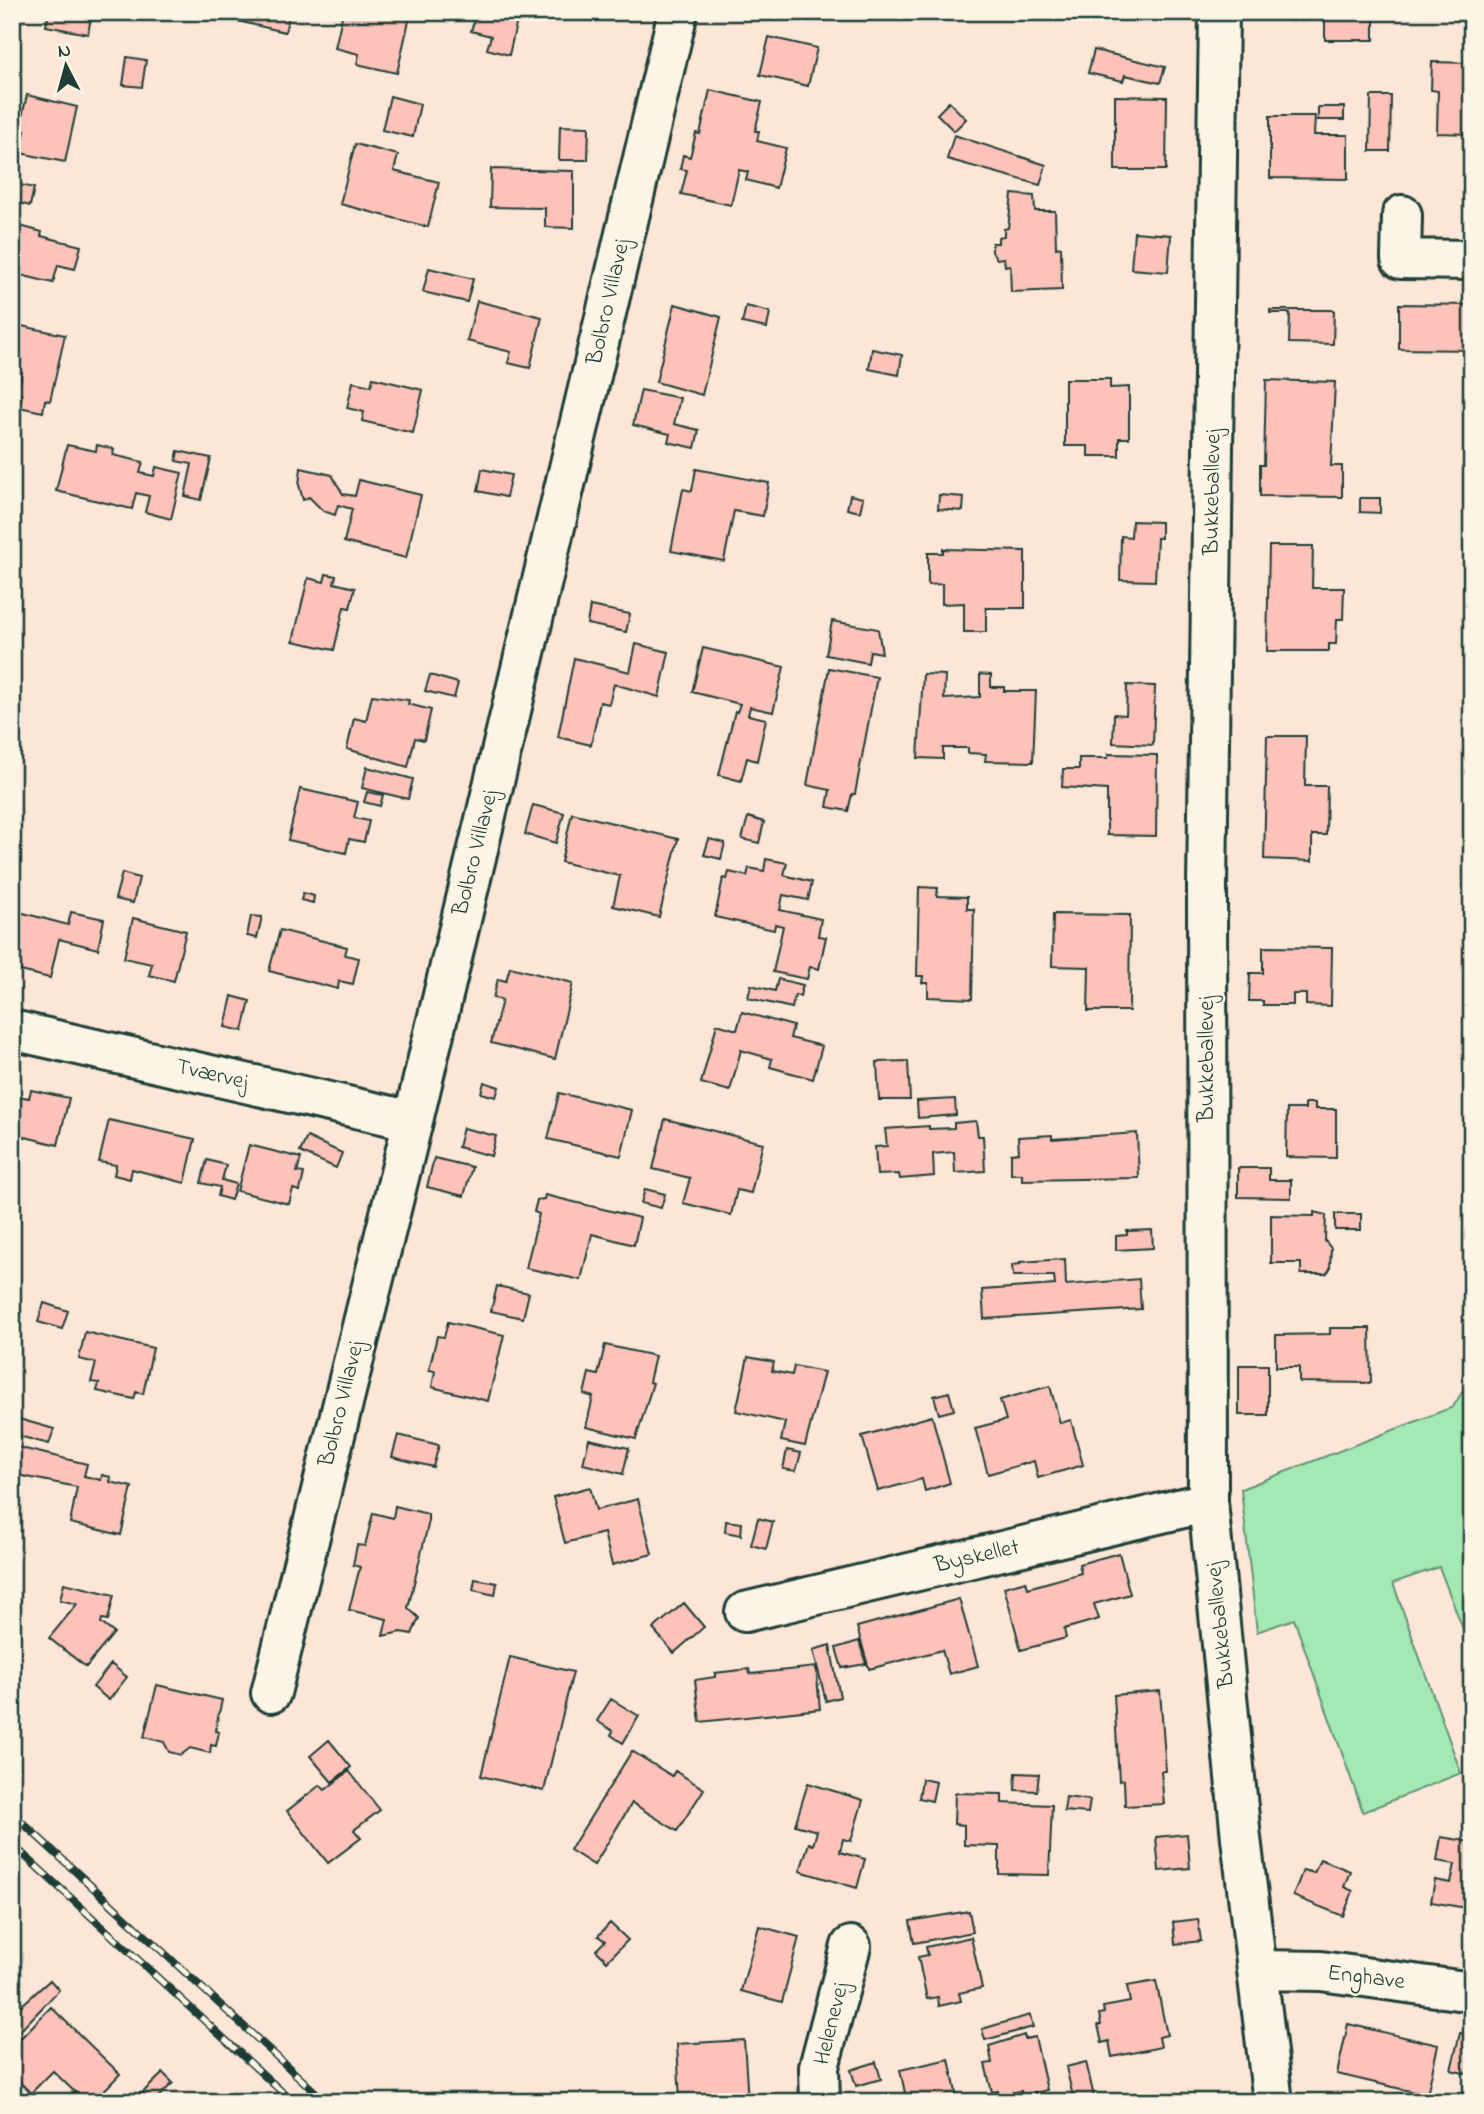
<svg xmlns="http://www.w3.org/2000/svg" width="1484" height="2114" viewBox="0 0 1484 2114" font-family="'Indie Flower',sans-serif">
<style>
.green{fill:#a4e8b3;stroke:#629274;stroke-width:2}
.building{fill:#fdc2b9;stroke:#1f3d34;stroke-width:2}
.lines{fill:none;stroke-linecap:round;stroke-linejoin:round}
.minor-casing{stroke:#1f3d34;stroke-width:44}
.minor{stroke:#fcf5e5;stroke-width:38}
.rail-casing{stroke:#1f3d34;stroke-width:8}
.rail{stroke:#fcf5e5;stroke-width:5;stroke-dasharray:16;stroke-linecap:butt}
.labels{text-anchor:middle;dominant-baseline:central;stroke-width:5;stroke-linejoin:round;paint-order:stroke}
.street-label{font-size:23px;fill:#1f3d34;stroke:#fcf5e5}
</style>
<rect width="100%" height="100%" fill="#fce6d8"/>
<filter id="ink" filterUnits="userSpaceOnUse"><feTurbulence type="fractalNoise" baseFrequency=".0143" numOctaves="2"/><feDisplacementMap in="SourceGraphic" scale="14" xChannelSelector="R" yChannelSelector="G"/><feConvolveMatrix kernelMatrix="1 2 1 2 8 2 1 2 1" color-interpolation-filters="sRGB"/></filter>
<g filter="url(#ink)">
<path class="green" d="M1472,1376V1652L1439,1567L1393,1583L1461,1773L1363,1812L1294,1619L1257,1632L1241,1489L1453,1407Z"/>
<path class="building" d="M49,12H92L88,34L46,26Z
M199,12H290L285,32Z
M343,12H411L397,73L357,64L359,54L335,48Z
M452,12H519L509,55L487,49L491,36L471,31L474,21L451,15Z
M1325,12H1374V40H1325Z
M769,37L817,48L808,86L760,75Z
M1094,50L1165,67L1160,83L1125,75L1123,81L1088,73Z
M127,57L146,60L142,87L123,85Z
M1432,62L1468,63L1472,134L1437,133L1438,91L1431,90Z
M710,90L762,102L755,131H759L757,141L786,148L776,188L746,180L748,172L739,170L731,205L681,194L687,170L680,169L683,155L690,157L696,133L700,134Z
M27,95L77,107L65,162L20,153L25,131L19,129Z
M390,96L420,104L413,137L382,130Z
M1115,96L1167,97L1166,170H1115Z
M1371,96H1391L1390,151H1370Z
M949,102L966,119L954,131L937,114Z
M1318,107H1344V120H1318Z
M1270,116H1315L1314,135H1348V179L1270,178Z
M560,126L589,127L588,160H559Z
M954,135L1046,165L1040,185L947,159Z
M355,144L398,155L394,171L439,182L428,227L340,204Z
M491,169L574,171V228L545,227V208L490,207Z
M12,183L34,188L30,206L12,201Z
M1012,194L1034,196L1035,211H1055L1056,248L1061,247L1062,290L1011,292L1010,265L1005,266L1004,258L997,259L992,252V243H998V237L1004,236V229L1008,228Z
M20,226L42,232L41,236L81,246L75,269L58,265L53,283L12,273V257Z
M1134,232L1171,235L1168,272L1131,269Z
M429,268L473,279L467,302L423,292Z
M477,301L542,317L530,368L508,363L511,352L467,341Z
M675,304L721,317L702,395L656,382Z
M1399,304L1472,305V350L1399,349Z
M746,306L770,312L767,328L742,323Z
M1270,310H1334L1333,344L1289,343L1290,313H1270Z
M12,324L65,335L50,401L45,400L43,412L19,407L22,395L18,394L22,372L12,370Z
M872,349L902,355L899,375L869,369Z
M373,378L423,390L413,433L362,421L364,412L347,408L353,382L371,386Z
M1065,379H1110V388L1129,387V438H1119V456H1088V446H1065Z
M1266,380L1335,382L1331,466H1342V497L1260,496V465H1264Z
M641,390L680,398L674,424L699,430L695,448L668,442L670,434L633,425Z
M67,445L96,451L97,445L114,449L113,455L143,462L140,473L154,476L156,467L182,473L171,519L145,512L149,496L136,493L132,509L56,491Z
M178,451L211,458L201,500L185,496L192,464L176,461Z
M301,468L332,475L343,494L355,496L359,480L421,495L406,558L344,542L352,509L338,505L335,515L323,511L309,497L303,500L299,485Z
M482,469L511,475L506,497L478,491Z
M696,469L769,483L763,516L734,511L724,561L671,551L683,489L692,491Z
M850,495L863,498L860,512L847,509Z
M939,495L964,497L963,511L938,509Z
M1360,498H1380V513L1360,512Z
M1132,521L1161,522V538H1157L1155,581L1120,580L1121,536L1131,537Z
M1269,546H1313L1312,588H1344L1343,619H1337L1336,644H1329V651H1267Z
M943,549L1025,551V608H986V632H964V603L942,604V584L928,585V553H943Z
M326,574L336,576L334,583L355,588L350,608L344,607L334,650L293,641L308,578L324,582Z
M590,606L630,614L626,632L587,624Z
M832,621L878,629L882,653L870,651L868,663L826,655Z
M636,644L669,652L659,697L614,684L609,704L600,702L591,745L558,737L574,658L630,672Z
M703,648L784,667L773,712L750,707L748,715L766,719L757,761L747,758L741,781L719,775L735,711L737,712L740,704L692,692Z
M829,668L877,677L855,794H852L848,811L827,807L830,790L807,785Z
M923,674L945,675L944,699L980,697V674L991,675V687H1004V691H1036L1033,762L985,761L986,754L968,753V748H943V759L918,758Z
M430,675L458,683L454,698L425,691Z
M1127,685L1155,686L1153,745L1113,743L1114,714L1126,715Z
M372,695L409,700L408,704L431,710L424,740L415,738L408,767L347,749L354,718L366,721Z
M1267,736H1306L1305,786H1327L1326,835H1312V861L1264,859Z
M1108,754L1157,755L1156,836L1107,835V790L1062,787L1063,769H1079V758H1108Z
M367,767L413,779L408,799L362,788Z
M300,789L358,802L354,818L369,821L364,842L349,839L346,853L288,840Z
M367,792L383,795L380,806L364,802Z
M533,805L564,813L556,843L525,834Z
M572,813L678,839L659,917L613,906L620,876L561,862Z
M748,817L764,822L759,843L742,839Z
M709,839L725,843L721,859L704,855Z
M766,859L787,863L784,875L812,882L808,900L783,895L780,910L821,919L818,936L826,937L819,969L810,967L807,979L773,972L783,926L775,924L774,930L715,917L723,878L727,879L729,872L747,876L749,868L764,871Z
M122,873L139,878L133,903L115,899Z
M919,887L938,888L937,896L967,897V909H974L972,999L928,997V983H922L923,976H917Z
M303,893L314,896L313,903L301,900Z
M12,910L68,925L71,912L104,919L98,949L59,939L50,978L12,969L16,952L12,951Z
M1053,914L1130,915L1129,1011H1088L1089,967L1052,966Z
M251,916L262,917L257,938L247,936Z
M133,918L186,931L174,981L149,975L152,964L124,958Z
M280,930L347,947L345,955L359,958L353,984L339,981L338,989L269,971Z
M1263,947L1332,948L1331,1006L1306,1005V994H1293V1005H1263V1001H1249L1250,973H1263Z
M510,967L573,983L555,1059L491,1043L502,1000L493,998L498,979L506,981Z
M778,979L803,985L800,996L795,995L792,1008L748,998L751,985L775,991Z
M232,996L250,1001L243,1031L225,1027Z
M742,1012L793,1026L790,1038L822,1046L813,1079L770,1067L772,1059L741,1050L730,1091L701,1083L717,1024L737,1030Z
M908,1061L910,1100H879L877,1062Z
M484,1082L499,1087L496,1097L481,1093Z
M31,1090L69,1098L58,1145L21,1136L16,1157L12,1156V1095L29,1098Z
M559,1093L632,1110L621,1156L548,1139Z
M955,1099L956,1115L918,1118L917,1101Z
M1305,1103H1315V1109H1336V1158L1286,1157L1287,1109H1305Z
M665,1119L763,1143L751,1193L737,1190L731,1215L683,1203L690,1178L653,1169Z
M109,1120L195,1139L185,1183L132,1169L130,1179L114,1175L116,1165L99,1162Z
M976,1121L978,1136H983L985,1171L955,1173L954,1152L933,1154L934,1176L900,1179L899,1174L877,1175L875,1147L887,1146L885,1129L929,1126V1129L954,1128V1123Z
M463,1128L496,1136L491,1156L458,1147Z
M1137,1133L1139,1178L1022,1180V1174H1011V1154L1019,1153L1018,1137L1052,1135V1139Z
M307,1137L342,1153L336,1168L300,1152Z
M249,1145L301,1158L297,1172L304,1173L300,1191L293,1189L289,1204L237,1191Z
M434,1158L472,1167L464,1196L427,1187Z
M207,1160L226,1165L222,1180L236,1184L231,1200L218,1196L220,1187L201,1183Z
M1238,1168H1269V1180H1291V1198L1238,1197Z
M645,1189L665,1194L661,1208L641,1203Z
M545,1195L640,1218L634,1245L592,1234L581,1280L526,1268L539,1214L534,1212L537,1200L544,1199Z
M1314,1212L1326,1215L1325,1241L1331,1248L1330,1269L1326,1274H1301V1263H1271V1215L1314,1216Z
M1335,1214H1361V1230H1335Z
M1152,1230L1153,1248L1116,1250V1236L1127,1235V1231Z
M1065,1259L1066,1285L1139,1279L1141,1309L984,1319L982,1290L1055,1285L1054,1276H1013L1012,1265L1020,1264V1262Z
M497,1286L529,1293L523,1318L491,1311Z
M44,1303L68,1311L62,1329L38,1322Z
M448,1322L504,1335L488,1401L432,1387L435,1371L429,1370L437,1336L444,1337Z
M1330,1328H1370L1371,1383L1299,1382V1367H1276V1335L1330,1334Z
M85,1332L153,1348L143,1394L136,1392L134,1399L97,1391L99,1383L91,1382L96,1363L79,1359Z
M605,1345L655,1356L649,1382L653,1383L636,1439L586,1427L593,1397L584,1394L589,1373L598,1375Z
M748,1357L774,1362L772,1371L792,1375L794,1366L824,1372L805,1446L781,1441L785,1422L736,1411Z
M1239,1365H1268V1415H1239Z
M1050,1386L1060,1423L1071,1420L1083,1465L1038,1478L1034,1461L988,1474L975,1428L1006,1420L1000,1400Z
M949,1392L954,1410L939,1414L934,1396Z
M932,1416L950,1483L925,1491L922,1479L878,1491L862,1436Z
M19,1419L54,1429L49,1444L15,1435Z
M398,1435L439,1445L433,1467L392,1457Z
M589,1439L629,1448L623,1474L583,1464Z
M17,1447L87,1464L84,1476L101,1480L102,1475L111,1477L110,1482L132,1487L121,1535L70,1523L77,1487L12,1474Z
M787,1450L801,1453L796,1471L783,1469Z
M590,1487L596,1510L638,1499L652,1554L612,1565L604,1533L565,1543L553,1497Z
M395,1506L428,1514V1525L408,1608L419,1618L412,1634L401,1632L383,1636L387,1619L349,1610L360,1567L353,1565L357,1545L365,1546L373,1513L393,1518Z
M758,1518L773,1522L766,1549L751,1545Z
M726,1521L742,1523L741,1535L725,1532Z
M1119,1553L1130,1594L1094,1604L1099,1619L1064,1629L1066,1638L1021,1650L1004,1587L1026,1581L1028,1588L1081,1573L1079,1564Z
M475,1579L497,1583L495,1595L473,1590Z
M64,1583L114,1595L108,1620L102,1619L101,1623L114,1633L86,1667L49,1638L77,1604L60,1600Z
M959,1599L978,1666L949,1674L942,1650L869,1669L857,1627Z
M684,1603L704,1627L674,1653L653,1629Z
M859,1641L866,1664L842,1668L836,1648Z
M830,1645L840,1697L826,1701L813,1650Z
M510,1657L573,1672L544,1791L481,1776Z
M111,1664L127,1677L109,1700L93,1687Z
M816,1667L820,1709L700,1722L695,1680L715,1677V1673L749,1669L750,1674Z
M157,1685L222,1700L215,1731L219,1732L216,1746L211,1745L210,1753L190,1748L181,1755L169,1752L164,1742L144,1737Z
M1160,1691L1166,1771H1161L1164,1804L1125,1806L1124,1780L1119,1781L1114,1695Z
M611,1699L639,1716L623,1743L611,1735L613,1731L597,1721Z
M329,1740L351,1767L332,1782L310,1756Z
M632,1751L672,1776L675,1771L704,1789L677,1831L632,1803L594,1865L570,1850Z
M349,1771L380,1810L354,1830L361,1838L328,1863L287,1811L320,1785L325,1790Z
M1016,1773L1039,1774L1037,1791L1015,1790Z
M922,1779L936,1782L932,1801L919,1798Z
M808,1783L863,1800L851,1841L843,1839L840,1852L865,1859L857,1888L800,1871L809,1843L813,1845L817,1831L795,1825Z
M955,1793L1002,1794V1803L1052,1805L1049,1875L999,1874V1846L964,1845V1825L954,1824Z
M1066,1797L1090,1800L1088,1813L1064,1811Z
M1187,1834L1190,1868L1159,1871L1156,1837Z
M1441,1837L1472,1842V1909L1431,1902L1435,1880L1451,1883L1455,1864L1437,1861Z
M1320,1859L1350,1871L1344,1887L1353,1891L1343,1916L1293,1896L1303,1870L1314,1873Z
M969,1911L973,1932L914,1943L910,1921Z
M1198,1919L1201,1941L1175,1944L1173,1922Z
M610,1923L628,1940L607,1961L596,1950L605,1941L598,1936Z
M759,1926L799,1937L782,2002L741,1991Z
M971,1937L982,1988L959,1993L961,2001L939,2006L938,1997L927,1999L918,1957L928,1955L926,1947Z
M50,1980L59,1990L18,2033L12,2027V2014Z
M1156,1981L1167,2035L1159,2037L1161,2047L1112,2057L1109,2041L1102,2043L1098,2025H1101L1099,2014L1104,2013L1103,2007L1130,2002L1127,1986Z
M51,2007L120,2074L93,2102H85L53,2071L31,2093L12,2075V2047Z
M1030,2015L1033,2027L985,2040L982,2029Z
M1348,2024L1438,2045L1427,2095L1337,2074Z
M1460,2033L1472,2036V2075L1451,2070Z
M1024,2035L1025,2039L1035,2037L1047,2090L1022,2096L1021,2091L999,2095L998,2091L992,2092L985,2064L992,2063L989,2046Z
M744,2040L748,2102H680L677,2044Z
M949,2059L958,2102H907L900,2070Z
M876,2062L881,2079L856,2086L851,2070Z
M1086,2062L1094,2097L1074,2101L1066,2067Z
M163,2073L173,2083L153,2102H129L133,2098L135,2100Z"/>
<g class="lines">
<g class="minor-casing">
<path id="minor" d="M1219,12L1207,888L1208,1502L1241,1838L1273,2102
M1402,215L1401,259L1472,260
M12,1030L413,1121
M745,1612L1208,1502
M271,1693L413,1121L678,12
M1259,1970L1321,1971L1472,1992
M820,2102L819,2067L851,1946"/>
</g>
<use href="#minor" class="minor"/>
<g class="rail-casing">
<path id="rail" d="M12,1813L326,2102
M12,1844L293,2102"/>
</g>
<use href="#rail" class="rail"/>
</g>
</g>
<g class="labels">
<g class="street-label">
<text transform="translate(609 302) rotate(-77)">Bolbro Villavej</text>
<text transform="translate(1213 492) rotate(-89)">Bukkeballevej</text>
<text transform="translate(476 853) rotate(-76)">Bolbro Villavej</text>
<text transform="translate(1207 1059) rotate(-90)">Bukkeballevej</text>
<text transform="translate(212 1075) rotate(13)">Tværvej</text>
<text transform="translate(342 1404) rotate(-76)">Bolbro Villavej</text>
<text transform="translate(977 1557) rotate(-13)">Byskellet</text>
<text transform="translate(1221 1625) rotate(-96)">Bukkeballevej</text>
<text transform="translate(1366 1978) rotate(7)">Enghave</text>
<text transform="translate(832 2024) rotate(-76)">Helenevej</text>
</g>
</g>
<rect width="1484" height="2114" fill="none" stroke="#fcf5e5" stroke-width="42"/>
<rect x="21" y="21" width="1442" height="2072" fill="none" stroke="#1f3d34" stroke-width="2.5" filter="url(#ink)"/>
<g transform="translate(66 66) rotate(354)" stroke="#fcf5e5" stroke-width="5" paint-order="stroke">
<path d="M0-5L12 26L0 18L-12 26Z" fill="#1f3d34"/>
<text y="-10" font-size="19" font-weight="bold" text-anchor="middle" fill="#1f3d34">N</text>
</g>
</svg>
